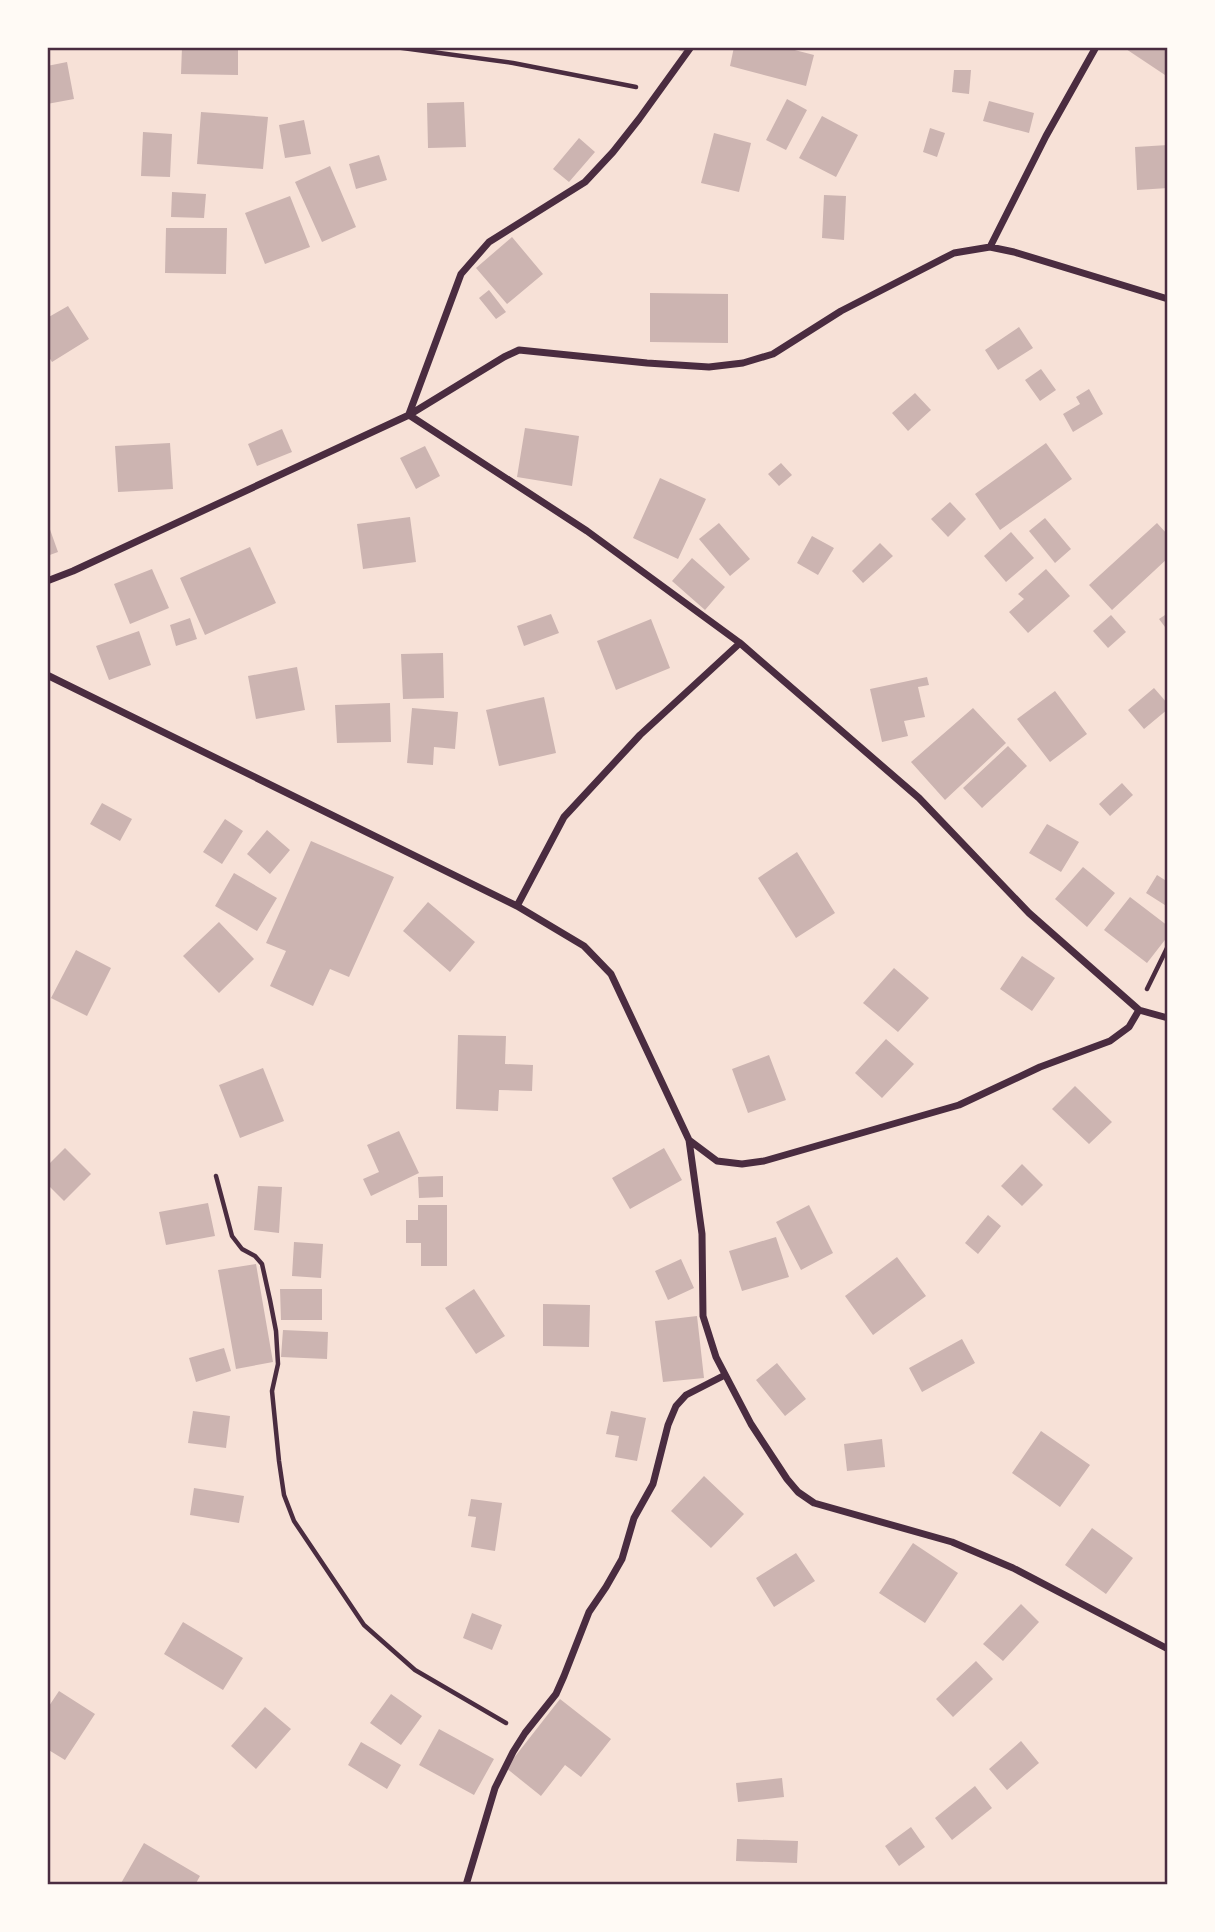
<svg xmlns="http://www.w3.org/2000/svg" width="1215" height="1932" viewBox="0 0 1215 1932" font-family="'Sofia Sans Condensed',sans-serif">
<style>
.building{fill:#ccb4b1}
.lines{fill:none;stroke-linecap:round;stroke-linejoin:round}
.path{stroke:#4a2c40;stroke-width:4.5}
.minor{stroke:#4a2c40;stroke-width:7}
.neatline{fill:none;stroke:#4a2c40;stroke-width:2.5}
</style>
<rect width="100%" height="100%" fill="#f7e1d7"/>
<path class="building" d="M182,47H238V75L181,74Z
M669,47H686L684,52Z
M734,47H783L814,55L806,86L730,66Z
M1123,47H1168V77Z
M67,62L74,99L47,104V66Z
M954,70H971L969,94L952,92Z
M787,99L807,110L786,150L766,140Z
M989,101L1034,113L1029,133L983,121Z
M464,102L466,147L428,148L427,103Z
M201,112L268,117L263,169L197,164Z
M822,116L858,135L836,177L799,158Z
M304,120L311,154L285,158L279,125Z
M930,128L945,133L937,157L923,152Z
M143,132L172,134L170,177L141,176Z
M714,133L751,143L739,192L701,183Z
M579,138L595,152L569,182L553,169Z
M1168,145V188L1137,190L1135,147Z
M379,155L387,180L356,189L349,164Z
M330,166L356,227L322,242L295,182Z
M172,192L206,194L204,218L171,217Z
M824,195L846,196L844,240L822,238Z
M290,196L310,247L265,264L245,213Z
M166,228H227L226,274L165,273Z
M512,237L543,274L507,304L476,268Z
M489,290L506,312L496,319L479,298Z
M650,293L728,294V343L650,342Z
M68,306L89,339L52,362L47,354V318Z
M1019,327L1033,348L998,370L985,350Z
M1041,369L1056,390L1040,401L1025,380Z
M1089,389L1103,414L1073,432L1063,414L1080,404L1076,397Z
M915,393L931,410L908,431L892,413Z
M525,428L579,436L572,486L517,477Z
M282,429L292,452L257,466L248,444Z
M170,443L173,489L118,492L115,446Z
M1046,443L1072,479L1000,530L975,494Z
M425,446L440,476L416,489L400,458Z
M781,463L792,475L779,486L768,474Z
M660,478L706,499L678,559L633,538Z
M950,502L966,519L948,537L931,519Z
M410,517L416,562L363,569L357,524Z
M1045,518L1071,549L1055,563L1029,531Z
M47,521L58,552L47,556Z
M719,523L750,559L730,576L699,539Z
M1157,523L1168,535V558L1112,610L1089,585Z
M1011,532L1034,558L1006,582L984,556Z
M812,536L834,548L818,575L797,563Z
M880,543L893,556L863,583L852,571Z
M250,547L276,603L205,635L180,578Z
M692,558L725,587L705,610L672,581Z
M152,569L169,608L130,624L114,584Z
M1046,569L1070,596L1028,633L1009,612L1024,599L1018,594Z
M1168,613V631L1159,619Z
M551,614L559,633L524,646L517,626Z
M1111,615L1126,632L1108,648L1093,631Z
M190,618L197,639L176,646L170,625Z
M651,619L670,668L616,690L597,641Z
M139,631L151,665L109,680L96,646Z
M443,653L444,698L403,699L401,654Z
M297,667L305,710L256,719L248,676Z
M927,677L929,685L918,687L925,717L904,721L908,736L882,742L870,689Z
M1154,688L1168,704V709L1144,729L1128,710Z
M1055,691L1087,734L1050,762L1017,719Z
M544,697L556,753L499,766L486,710Z
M390,703L391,742L337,743L335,705Z
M412,708L458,712L455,749L434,747L433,765L407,763Z
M973,708L1006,743L945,800L911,762Z
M1008,746L1027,766L982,808L963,788Z
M1122,783L1133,795L1110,816L1099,804Z
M102,803L132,819L120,841L90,824Z
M225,819L243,831L222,864L203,852Z
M1047,824L1079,842L1061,872L1029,853Z
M267,830L290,850L270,874L247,854Z
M311,841L394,877L349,977L330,969L313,1006L270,986L286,951L266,943Z
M797,852L835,913L796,938L758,878Z
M1083,867L1115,893L1087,927L1055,899Z
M234,873L277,898L257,931L215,906Z
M1157,875L1168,882V907L1146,893Z
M1130,897L1168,926V936L1147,963L1104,930Z
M428,902L475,942L450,972L403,931Z
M219,922L254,959L219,993L183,956Z
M76,950L111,968L87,1016L51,998Z
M1022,956L1055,978L1032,1011L1000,989Z
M894,968L929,998L898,1032L863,1003Z
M458,1035L506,1036L505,1064L533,1065L532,1091L499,1090L498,1111L456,1109Z
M886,1039L914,1064L882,1098L855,1073Z
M769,1055L786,1100L748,1113L732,1069Z
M263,1068L284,1121L240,1138L219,1085Z
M1075,1086L1112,1122L1089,1144L1052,1109Z
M399,1131L419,1173L371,1196L363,1179L379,1172L367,1145Z
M65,1148L91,1174L64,1201L47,1184V1166Z
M664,1148L682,1180L630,1209L612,1178Z
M1022,1164L1043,1185L1022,1206L1001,1186Z
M443,1176V1197L419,1198L418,1177Z
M258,1186L282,1187L279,1233L254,1230Z
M208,1203L215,1236L166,1245L159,1212Z
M418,1205H447V1266H421V1243H406V1220H418Z
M809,1205L833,1253L801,1270L776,1222Z
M988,1215L1001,1226L978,1254L965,1243Z
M776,1237L789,1277L742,1291L729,1251Z
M294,1242L323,1244L321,1278L292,1276Z
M897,1257L926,1296L873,1335L845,1296Z
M681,1259L694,1288L668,1300L655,1271Z
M256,1264L273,1362L236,1369L218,1270Z
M280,1289H322V1320H281Z
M474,1289L505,1336L476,1354L445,1308Z
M543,1304L590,1305L589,1347L543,1346Z
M697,1316L704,1378L663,1382L655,1321Z
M283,1330L328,1332L327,1359L281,1357Z
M962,1339L975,1363L922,1392L909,1368Z
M224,1348L231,1371L196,1382L189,1358Z
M777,1363L806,1399L785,1416L756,1380Z
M193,1411L230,1416L226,1448L188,1443Z
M611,1411L646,1418L637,1461L615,1457L619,1436L606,1434Z
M1041,1431L1090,1465L1060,1507L1012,1473Z
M882,1439L885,1467L847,1471L844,1444Z
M704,1476L744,1514L711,1548L671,1511Z
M194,1488L244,1496L239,1523L190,1515Z
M471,1499L502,1503L495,1551L471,1547L476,1517L468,1516Z
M1092,1528L1133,1558L1106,1594L1065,1565Z
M913,1543L958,1573L925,1623L879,1593Z
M796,1553L815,1581L774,1607L756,1578Z
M1021,1604L1039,1622L1003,1661L983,1644Z
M472,1613L502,1625L492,1650L463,1638Z
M183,1622L243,1658L223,1690L164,1654Z
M976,1661L993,1679L953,1717L936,1699Z
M59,1691L95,1714L65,1760L47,1749V1709Z
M391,1694L422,1716L401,1745L370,1723Z
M560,1699L611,1739L581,1777L565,1765L541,1796L506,1768Z
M265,1707L291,1729L256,1769L231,1746Z
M439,1729L494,1759L474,1795L419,1765Z
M1021,1741L1039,1763L1007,1790L989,1769Z
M361,1742L401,1765L387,1789L348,1765Z
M782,1778L784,1797L738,1802L736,1783Z
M975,1786L992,1808L952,1840L935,1818Z
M911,1827L925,1847L899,1866L885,1846Z
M737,1839L798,1841L797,1863L736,1861Z
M144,1843L200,1876L195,1885H120Z"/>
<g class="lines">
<path class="path" d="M395,47L513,63L636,87
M1147,989L1168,946
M216,1176L232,1236L242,1249L255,1256L262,1264L270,1300L276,1331L278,1364L272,1391L279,1461L284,1495L294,1521L364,1625L415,1670L506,1723"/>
<path class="minor" d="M990,247L1046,136L1096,47
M409,414L461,274L489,242L585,182L613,152L639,119L691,47
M409,415L587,531L740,643L919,798L1029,913L1139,1010L1168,1018
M47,581L73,571L409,415L504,357L519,350L647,363L709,367L743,363L773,354L841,311L954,253L990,247L1014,252L1168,299
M47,675L517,906L584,946L611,974L689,1140L717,1161L742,1164L764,1161L959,1105L1040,1067L1110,1041L1129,1027L1139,1010
M517,906L564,817L640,735L740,643
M689,1140L702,1234L703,1316L716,1357L751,1424L787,1479L798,1492L814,1503L952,1542L1013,1568L1168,1649
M466,1885L495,1788L513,1752L525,1733L556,1694L564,1676L589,1612L606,1587L622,1559L634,1518L653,1484L668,1425L676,1406L686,1395L725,1375"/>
</g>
<rect width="1215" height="1932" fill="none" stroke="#fffaf5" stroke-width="98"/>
<rect x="49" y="49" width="1117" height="1834" class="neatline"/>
</svg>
